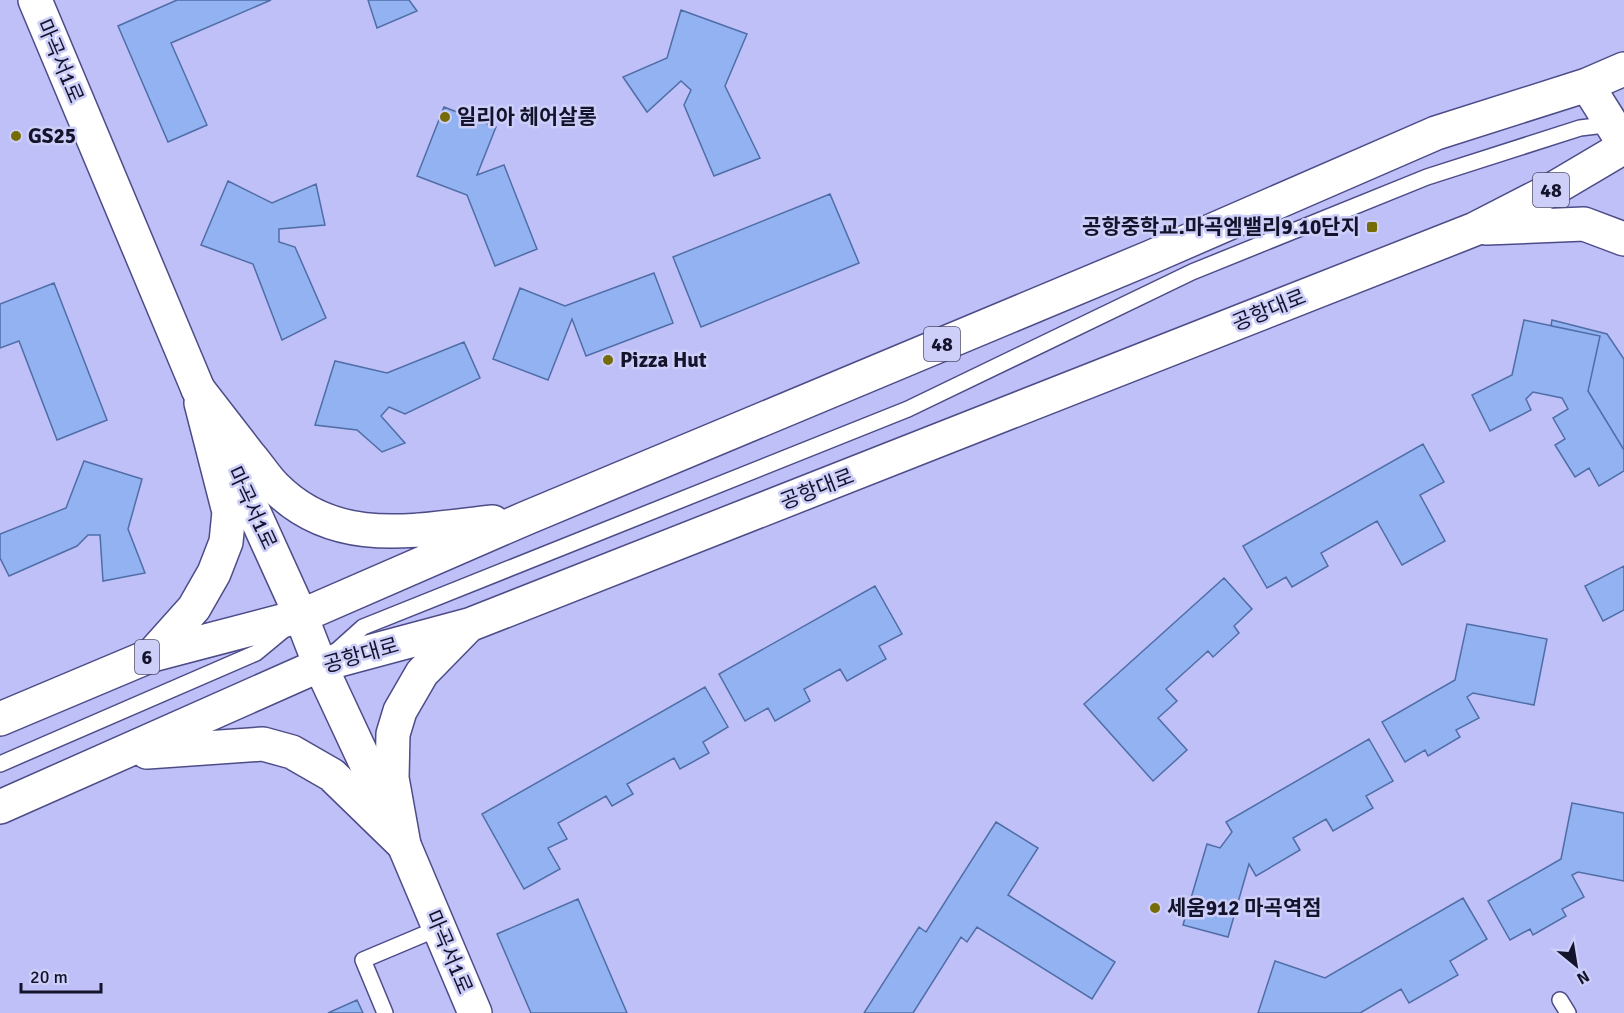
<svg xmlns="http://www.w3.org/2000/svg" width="1624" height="1013" viewBox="0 0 1624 1013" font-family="Signika,'Noto Sans KR',sans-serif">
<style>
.building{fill:#92b2f1;stroke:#506da7;stroke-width:1.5}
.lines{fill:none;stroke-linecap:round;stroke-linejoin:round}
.lane-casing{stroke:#4e4c88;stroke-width:18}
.secondary-casing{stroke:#4e4c88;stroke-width:36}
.primary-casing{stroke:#4e4c88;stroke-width:36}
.lane{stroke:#fff;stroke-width:15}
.secondary{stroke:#fff;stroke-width:33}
.primary{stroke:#fff;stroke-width:33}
.poi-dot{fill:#766c07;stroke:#cdcff9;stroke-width:2}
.labels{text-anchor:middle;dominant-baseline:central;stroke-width:5;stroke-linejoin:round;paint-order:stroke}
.shield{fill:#cdcff9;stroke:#4c4b6a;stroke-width:1.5}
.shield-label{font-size:20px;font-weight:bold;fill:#14132c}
.street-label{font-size:21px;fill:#14132c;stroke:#cdcff9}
.poi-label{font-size:21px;font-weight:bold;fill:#14132c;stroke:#cdcff9;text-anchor:start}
</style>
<rect width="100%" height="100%" fill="#bec0f7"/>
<path class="building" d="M177,0H271L171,43L207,125L168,142L118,26Z
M368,0H409L417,11L377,28Z
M681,10L747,34L725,86L760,158L714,176L684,105L691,90L681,81L647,112L623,77L667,58Z
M444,107L496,127L477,175L504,165L537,249L495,266L467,195L417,176Z
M228,181L272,203L316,184L325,225L279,229V242L295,247L326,318L282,340L253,264L201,245Z
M830,194L859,263L701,327L673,257Z
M654,273L673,323L586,356L572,319L548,380L493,359L520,288L565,306Z
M54,283L107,420L57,440L19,341L0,348V304Z
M1524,320L1600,336L1588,391L1624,450V471L1599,486L1589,468L1575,477L1555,445L1565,439L1553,418L1568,409L1562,398L1533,392L1526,399L1531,410L1490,431L1472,395L1512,375Z
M1552,320L1607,334L1624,359V450L1588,391L1600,336L1551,326Z
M464,342L480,378L405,414L389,407L381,416L405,443L382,452L357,430L315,425L335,361L387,373Z
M1423,444L1444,482L1420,495L1445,541L1402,565L1377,521L1321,553L1328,566L1292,587L1286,577L1267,588L1243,546Z
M84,461L142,479L128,529L145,573L103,581L100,535H88L77,546L9,576L0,558V534L66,508Z
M1624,566V610L1603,621L1585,586Z
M1224,578L1252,609L1234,626L1239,633L1213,657L1208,651L1166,689L1177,701L1158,718L1187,750L1153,781L1084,704Z
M875,586L902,634L879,646L886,659L847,681L840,669L804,689L810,701L775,721L768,708L745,721L719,674Z
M1467,624L1547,639L1534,705L1473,693L1467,697L1479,718L1456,730L1460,737L1428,756L1425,750L1405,762L1382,722L1455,680Z
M705,687L728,727L703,742L709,753L680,769L674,758L627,784L633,794L612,806L606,796L558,823L567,839L548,848L560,869L524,889L482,814Z
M1369,739L1393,781L1366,796L1373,808L1333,831L1326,819L1293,838L1300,850L1256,876L1249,864L1228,937L1183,925L1207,844L1220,848L1232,832L1226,822Z
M1572,803L1624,813V881L1578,872L1572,875L1584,897L1562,909L1566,916L1533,935L1530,929L1510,940L1488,901L1561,859Z
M996,822L1038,848L1008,895L1115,962L1092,999L977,927L967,942L961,937L913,1013H864L919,927L926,932Z
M1463,898L1487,939L1450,961L1458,975L1409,1003L1401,989L1360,1013H1258L1275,961L1325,978Z
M578,899L627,1013H531L497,934Z
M357,1000L363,1013H328Z"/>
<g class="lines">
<g class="lane-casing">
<path id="lane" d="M334,653L363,627L908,409L1192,272L1427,177L1580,128L1613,124
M0,764L256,653L285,629
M1560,1000L1568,1013
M385,1013L363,960L439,928"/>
</g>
<g class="secondary-casing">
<path id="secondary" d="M35,0L198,389L301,616L320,665L404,845L475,1013"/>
</g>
<g class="primary-casing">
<path id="primary" d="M1587,85L1624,144
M1486,228L1584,224L1624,239
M198,389C215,411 232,433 249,455C258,465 265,477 275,487C336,549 416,530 493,522
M152,655L194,608L214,573L226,542L229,512L201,403
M0,719L152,655L301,616L524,519L1151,257L1436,133L1587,85L1624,69
M147,752L263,744L292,752L332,775L404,845
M0,807L320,665L469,625L1475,229L1553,189L1624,147
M404,845L392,778L393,734L400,711L422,673L469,625"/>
</g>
<use href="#lane" class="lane"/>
<use href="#secondary" class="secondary"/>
<use href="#primary" class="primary"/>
</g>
<g class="poi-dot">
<circle cx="445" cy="117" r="6"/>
<circle cx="16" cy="136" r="6"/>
<rect x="1366" y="221" width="12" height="12" rx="3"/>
<circle cx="608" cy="360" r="6"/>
<circle cx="1155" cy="908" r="6"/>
</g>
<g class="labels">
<g class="shield">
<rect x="1533" y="173" width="36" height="34" rx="4.5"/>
<rect x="924" y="327" width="36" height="34" rx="4.5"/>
<rect x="135" y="640" width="24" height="34" rx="4.5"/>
</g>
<g class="shield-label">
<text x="1551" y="190">48</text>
<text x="942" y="344">48</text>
<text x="147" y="657">6</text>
</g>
<g class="street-label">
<text transform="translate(60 61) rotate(67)">마곡서1로</text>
<text transform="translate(1269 310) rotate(-22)">공항대로</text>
<text transform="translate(817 489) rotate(-21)">공항대로</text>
<text transform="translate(252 508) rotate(65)">마곡서1로</text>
<text transform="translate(361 655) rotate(-16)">공항대로</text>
<text transform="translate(449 952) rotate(67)">마곡서1로</text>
</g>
<g class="poi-label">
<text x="457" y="117">일리아 헤어살롱</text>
<text x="28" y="136">GS25</text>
<text x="1360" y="227" text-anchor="end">공항중학교.마곡엠밸리9.10단지</text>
<text x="620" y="360">Pizza Hut</text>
<text x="1167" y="908">세움912 마곡역점</text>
</g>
</g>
<g transform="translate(1576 965) rotate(150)" stroke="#cdcff9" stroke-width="4.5" paint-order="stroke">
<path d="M0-4.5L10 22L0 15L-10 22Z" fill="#14132c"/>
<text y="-9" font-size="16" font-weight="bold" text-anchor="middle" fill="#14132c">N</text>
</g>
<path d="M21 983v9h80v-9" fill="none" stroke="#14132c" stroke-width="3"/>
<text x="30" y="983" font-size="18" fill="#14132c" stroke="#cdcff9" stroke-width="4.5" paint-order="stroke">20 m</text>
</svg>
